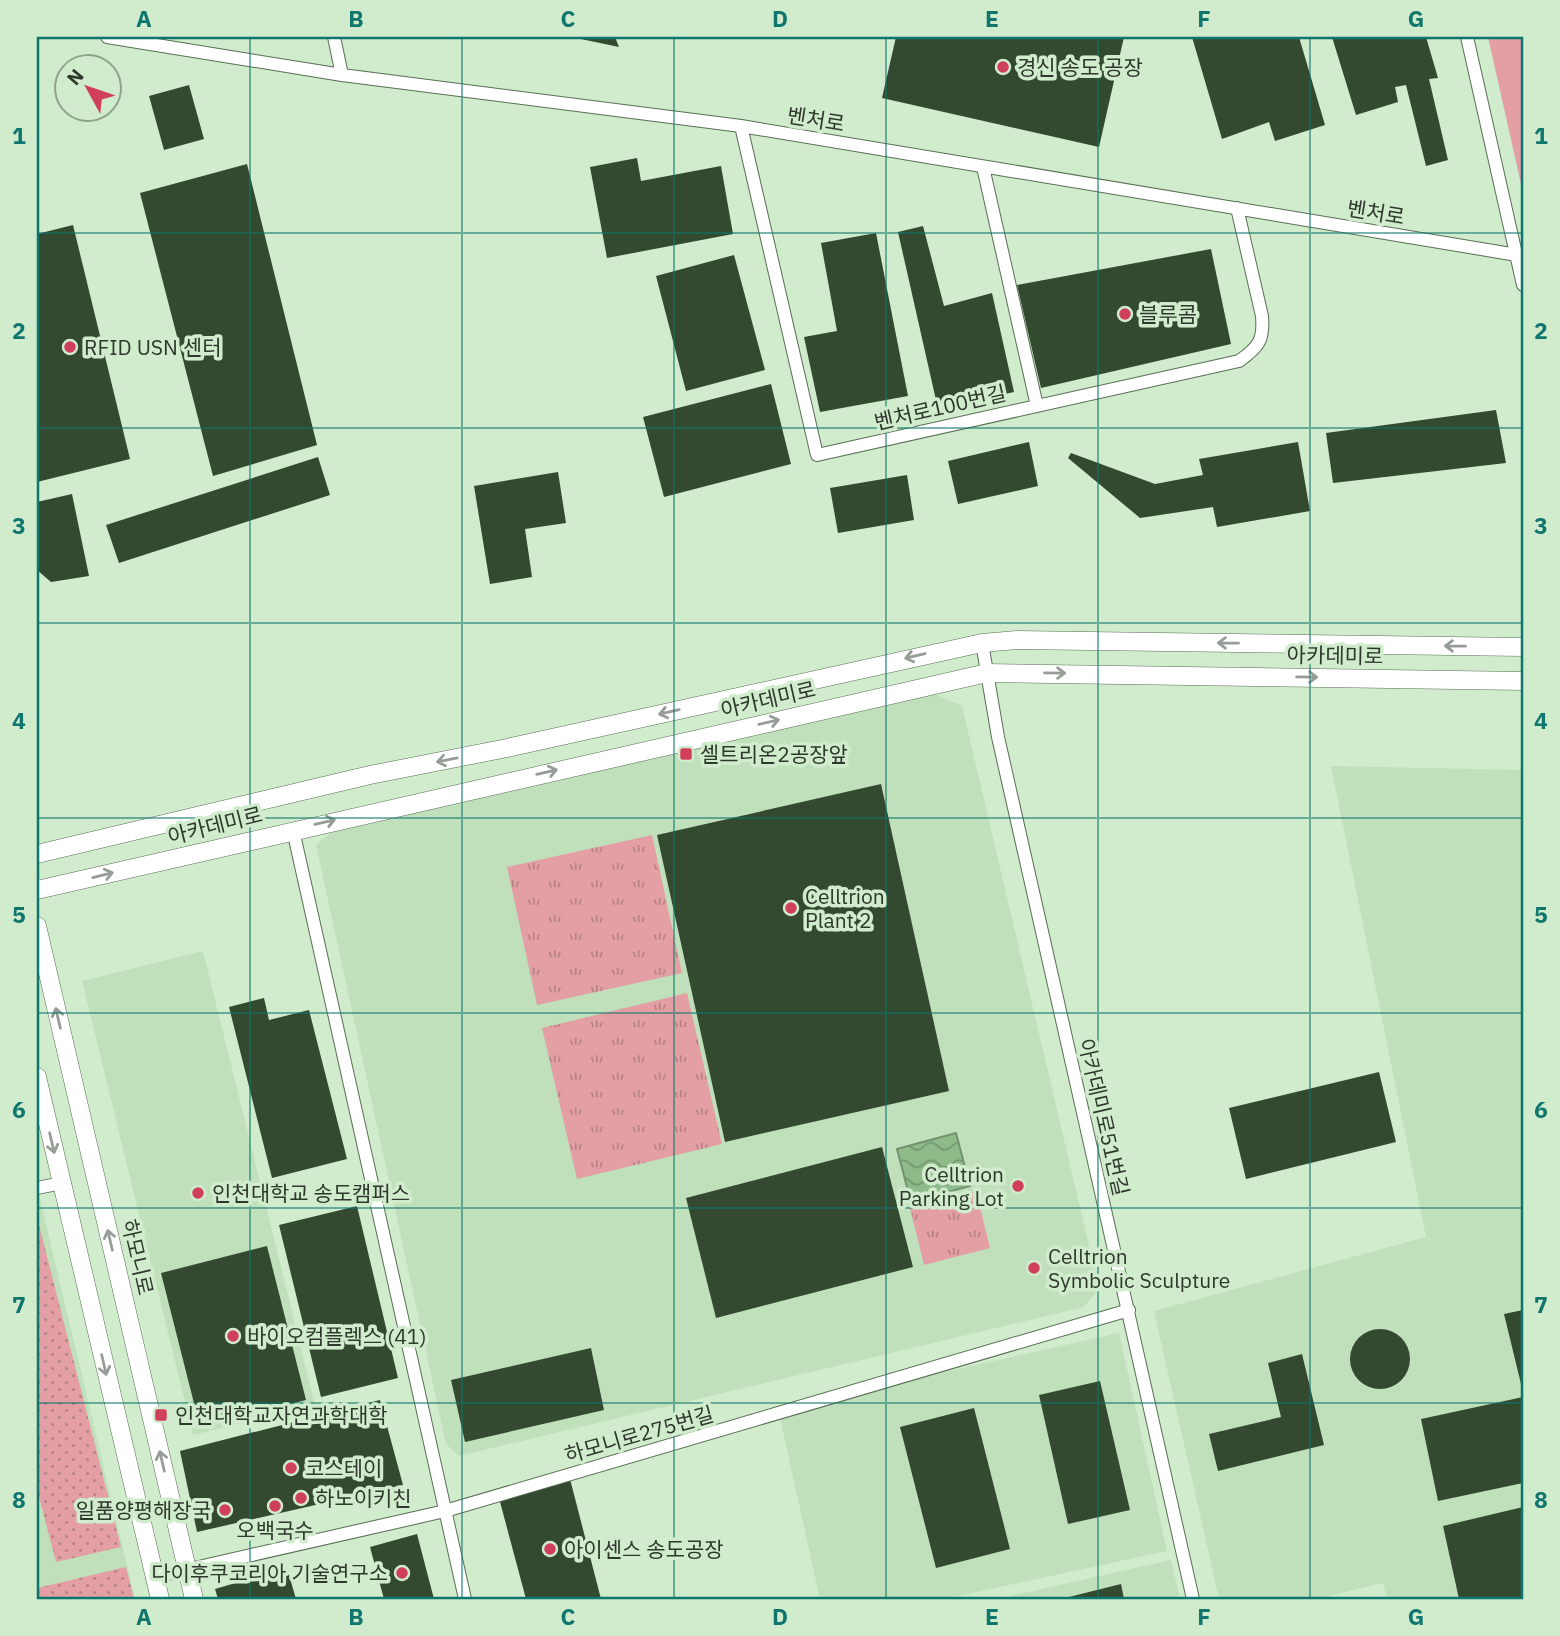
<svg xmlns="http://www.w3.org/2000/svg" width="1560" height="1636" viewBox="0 0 1560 1636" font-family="'IBM Plex Sans','Noto Sans KR',sans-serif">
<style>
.built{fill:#c0e0bb}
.grass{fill:url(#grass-tufts)}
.park{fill:url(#park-dots)}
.pitch{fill:#e39fa4}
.water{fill:url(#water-waves);stroke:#72936d;stroke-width:2}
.building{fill:#334930}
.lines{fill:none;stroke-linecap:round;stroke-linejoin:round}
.street-casing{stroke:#586f54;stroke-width:14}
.secondary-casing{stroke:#586f54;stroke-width:19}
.street{stroke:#fff;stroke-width:12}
.secondary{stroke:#fff;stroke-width:18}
.oneway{stroke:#969c96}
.grid{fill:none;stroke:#0f766e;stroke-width:2;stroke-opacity:0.55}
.poi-dot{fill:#d0405a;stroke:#d1ebcd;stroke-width:2.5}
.labels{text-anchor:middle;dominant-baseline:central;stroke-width:7;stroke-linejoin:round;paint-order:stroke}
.poi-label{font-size:21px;fill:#2e382c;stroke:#d1ebcd;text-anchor:start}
.street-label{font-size:21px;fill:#2e382c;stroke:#d1ebcd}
.neatline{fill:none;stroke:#0f766e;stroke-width:2.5}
.grid-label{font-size:23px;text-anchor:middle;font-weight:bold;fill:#0f766e}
</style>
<defs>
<pattern id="grass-tufts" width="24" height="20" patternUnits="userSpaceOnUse" patternTransform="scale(1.75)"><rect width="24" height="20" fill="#e39fa4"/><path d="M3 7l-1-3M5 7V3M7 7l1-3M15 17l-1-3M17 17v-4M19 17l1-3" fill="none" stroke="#b88386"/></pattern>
<pattern id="park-dots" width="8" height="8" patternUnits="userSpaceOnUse" patternTransform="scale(1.75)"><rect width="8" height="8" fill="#e39fa4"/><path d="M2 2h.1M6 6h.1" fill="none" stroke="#b88386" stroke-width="1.8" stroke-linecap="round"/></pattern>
<pattern id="water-waves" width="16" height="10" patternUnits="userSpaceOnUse" patternTransform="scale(1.75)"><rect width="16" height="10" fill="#8fba89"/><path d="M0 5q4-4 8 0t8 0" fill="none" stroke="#759870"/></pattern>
</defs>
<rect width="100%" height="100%" fill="#d1ebcd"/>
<path class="built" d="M927,691L962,706L1099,1288L1084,1307L459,1456L446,1444L316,845L342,823Z
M1331,766L1523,770V1599H1387L1383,1583L1316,1599H1219L1154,1311L1426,1237Z
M203,951L315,1405L193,1435L82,981Z
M37,1186L135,1599H37Z
M1119,1333L1167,1551L944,1599H820L778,1409Z
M1171,1560L1180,1599H997Z"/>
<path class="grass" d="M652,835L682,973L537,1005L507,867Z
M687,993L722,1144L577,1179L542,1028Z
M976,1191L990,1248L924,1265L910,1208Z"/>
<path class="park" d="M37,1217L121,1547L56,1562L37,1489Z
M126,1567L134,1599H37V1588Z"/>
<path class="pitch" d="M1488,37H1523V193Z"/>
<path class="water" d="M956,1133L970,1186L911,1202L897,1149Z"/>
<path class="building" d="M576,37H615L619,47L576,38Z
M896,37H1124L1099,147L882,98Z
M1192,37H1299L1325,125L1275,141L1269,122L1222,139Z
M1332,37H1426L1438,78L1429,79L1448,160L1426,166L1406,85L1395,87L1398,102L1356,115Z
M189,85L204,139L164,150L149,96Z
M637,158L641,181L721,166L733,234L607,258L590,167Z
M247,164L317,445L213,476L140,193Z
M73,225L130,459L37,482V234Z
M923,226L944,306L992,293L1014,392L938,409L898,232Z
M876,233L908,396L820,412L804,337L837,331L821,243Z
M1211,249L1231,344L1041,388L1017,285Z
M734,255L765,370L686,391L656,276Z
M771,384L791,464L664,497L643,417Z
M1496,410L1506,463L1333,483L1326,433Z
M1029,442L1038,486L958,504L948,461Z
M1298,442L1310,511L1217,527L1213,507L1140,518L1068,458L1071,453L1155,484L1203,475L1199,459Z
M318,457L330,495L119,563L106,525Z
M558,472L566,523L525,529L532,577L490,584L474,486Z
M907,475L914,520L838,533L830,488Z
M72,494L89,576L51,582L37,570V502Z
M881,784L949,1091L725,1142L657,835Z
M264,998L269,1020L309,1010L347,1159L272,1178L229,1007Z
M1379,1072L1396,1142L1246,1179L1229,1108Z
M882,1147L913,1267L716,1318L686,1198Z
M357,1206L398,1378L321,1397L279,1225Z
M267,1246L306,1400L200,1427L161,1273Z
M1523,1310V1383L1521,1384L1504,1314Z
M1350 1359a30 30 0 1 1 60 0a30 30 0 1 1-60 0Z
M591,1348L604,1410L465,1442L451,1380Z
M1302,1354L1324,1445L1218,1471L1209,1434L1281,1417L1268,1363Z
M1100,1381L1130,1510L1068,1524L1039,1395Z
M1523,1397V1483L1438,1501L1421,1419Z
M380,1400L403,1485L197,1532L180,1451Z
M974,1408L1010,1549L936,1568L900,1427Z
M570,1479L601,1599H526L499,1498Z
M1523,1507V1599H1459L1443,1526Z
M417,1534L434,1599H384L370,1547Z
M287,1568L296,1599H218L215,1589Z
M1121,1584L1124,1599H1065V1598Z"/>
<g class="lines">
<g class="street-casing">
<path id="street" d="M107,37L342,75L741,126L1517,255
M334,37L342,75
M1467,37L1523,285
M741,126L817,455L1239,361C1259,347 1264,340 1262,316L1237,208
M983,167L1037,406
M982,643L998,737L1193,1599
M293,830L465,1599
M37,1188L62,1183
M155,1577L445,1511L1129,1310"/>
</g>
<g class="secondary-casing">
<path id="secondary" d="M37,854L370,775L507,748L982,643L1017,640L1523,647
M37,890L987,673L1523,681
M37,926L194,1599
M37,1077L160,1599"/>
</g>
<use href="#street" class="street"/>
<use href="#secondary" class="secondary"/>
</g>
<defs><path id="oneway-shaft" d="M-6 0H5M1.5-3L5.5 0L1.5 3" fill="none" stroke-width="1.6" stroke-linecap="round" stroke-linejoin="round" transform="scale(1.75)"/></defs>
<g class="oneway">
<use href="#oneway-shaft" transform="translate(1228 643) rotate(-179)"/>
<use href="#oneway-shaft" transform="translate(1455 646) rotate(-179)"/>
<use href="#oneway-shaft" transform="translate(915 656) rotate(167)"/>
<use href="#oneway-shaft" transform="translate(1055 673) rotate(1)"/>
<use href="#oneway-shaft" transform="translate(1307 677) rotate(1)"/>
<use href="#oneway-shaft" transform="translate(669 712) rotate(167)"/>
<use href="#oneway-shaft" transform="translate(769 722) rotate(-13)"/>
<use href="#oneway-shaft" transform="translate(447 760) rotate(169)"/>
<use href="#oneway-shaft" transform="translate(547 772) rotate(-13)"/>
<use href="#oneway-shaft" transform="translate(325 822) rotate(-13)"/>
<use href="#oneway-shaft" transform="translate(103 875) rotate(-14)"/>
<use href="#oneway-shaft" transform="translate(58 1018) rotate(-103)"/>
<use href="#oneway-shaft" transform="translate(52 1143) rotate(77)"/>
<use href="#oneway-shaft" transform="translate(110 1240) rotate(-103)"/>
<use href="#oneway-shaft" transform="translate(104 1365) rotate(77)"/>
<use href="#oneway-shaft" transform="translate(162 1461) rotate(-103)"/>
</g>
<path class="grid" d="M250,37V1599M462,37V1599M674,37V1599M886,37V1599M1098,37V1599M1310,37V1599M37,233H1523M37,428H1523M37,623H1523M37,818H1523M37,1013H1523M37,1208H1523M37,1403H1523"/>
<g class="poi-dot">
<circle cx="1003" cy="67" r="7"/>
<circle cx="1125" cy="314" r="7"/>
<circle cx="70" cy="347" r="7"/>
<rect x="679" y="747" width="14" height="14" rx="3.5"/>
<circle cx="791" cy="908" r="7"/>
<circle cx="1018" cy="1186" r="7"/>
<circle cx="198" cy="1193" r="7"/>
<circle cx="1034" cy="1268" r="7"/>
<circle cx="233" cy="1336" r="7"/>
<rect x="154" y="1408" width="14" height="14" rx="3.5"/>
<circle cx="291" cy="1468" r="7"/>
<circle cx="301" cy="1498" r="7"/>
<circle cx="275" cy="1506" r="7"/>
<circle cx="225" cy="1510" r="7"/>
<circle cx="550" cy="1549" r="7"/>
<circle cx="402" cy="1573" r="7"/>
</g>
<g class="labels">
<g class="poi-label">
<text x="1017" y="67">경신 송도 공장</text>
<text x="1139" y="314">블루콤</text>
<text x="84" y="347">RFID USN 센터</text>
<text x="700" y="754">셀트리온2공장앞</text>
<text x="805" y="896">Celltrion<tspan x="805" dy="24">Plant 2</tspan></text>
<text x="1004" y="1174" text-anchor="end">Celltrion<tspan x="1004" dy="24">Parking Lot</tspan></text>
<text x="212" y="1193">인천대학교 송도캠퍼스</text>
<text x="1048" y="1256">Celltrion<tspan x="1048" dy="24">Symbolic Sculpture</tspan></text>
<text x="247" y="1336">바이오컴플렉스 (41)</text>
<text x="175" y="1415">인천대학교자연과학대학</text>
<text x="305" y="1468">코스테이</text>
<text x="315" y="1498">하노이키친</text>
<text x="211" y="1510" text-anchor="end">일품양평해장국</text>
<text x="275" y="1530" text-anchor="middle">오백국수</text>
<text x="564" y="1549">아이센스 송도공장</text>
<text x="388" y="1573" text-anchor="end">다이후쿠코리아 기술연구소</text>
</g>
<g class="street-label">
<text transform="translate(816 119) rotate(9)">벤처로</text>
<text transform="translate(1376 212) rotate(9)">벤처로</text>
<text transform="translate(940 407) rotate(-13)">벤처로100번길</text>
<text transform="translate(1335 655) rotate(1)">아카데미로</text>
<text transform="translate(768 699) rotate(-13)">아카데미로</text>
<text transform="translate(215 825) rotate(-14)">아카데미로</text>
<text transform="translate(1104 1117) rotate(77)">아카데미로51번길</text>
<text transform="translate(138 1257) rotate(77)">하모니로</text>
<text transform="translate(639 1434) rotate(-16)">하모니로275번길</text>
</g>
</g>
<rect width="1560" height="1636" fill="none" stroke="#d1ebcd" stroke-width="77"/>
<g transform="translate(88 88) rotate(310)"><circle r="33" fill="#d1ebcd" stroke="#90a38d" stroke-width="2"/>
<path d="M0-5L12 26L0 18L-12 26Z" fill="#d0405a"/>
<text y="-10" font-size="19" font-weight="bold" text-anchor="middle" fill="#2e382c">N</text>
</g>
<rect x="38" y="38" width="1484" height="1560" class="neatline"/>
<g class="grid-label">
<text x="144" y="27">A</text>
<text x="356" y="27">B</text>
<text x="568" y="27">C</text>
<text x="780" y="27">D</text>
<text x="992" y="27">E</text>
<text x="1204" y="27">F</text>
<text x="1416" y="27">G</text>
<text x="19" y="144">1</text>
<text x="1541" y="144">1</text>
<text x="19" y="339">2</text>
<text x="1541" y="339">2</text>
<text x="19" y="534">3</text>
<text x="1541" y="534">3</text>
<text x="19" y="729">4</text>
<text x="1541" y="729">4</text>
<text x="19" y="923">5</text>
<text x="1541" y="923">5</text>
<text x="19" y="1118">6</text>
<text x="1541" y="1118">6</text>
<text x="19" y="1313">7</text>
<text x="1541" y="1313">7</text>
<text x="19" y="1508">8</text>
<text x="1541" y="1508">8</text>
<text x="144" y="1625">A</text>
<text x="356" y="1625">B</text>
<text x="568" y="1625">C</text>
<text x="780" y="1625">D</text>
<text x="992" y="1625">E</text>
<text x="1204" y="1625">F</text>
<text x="1416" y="1625">G</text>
</g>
</svg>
